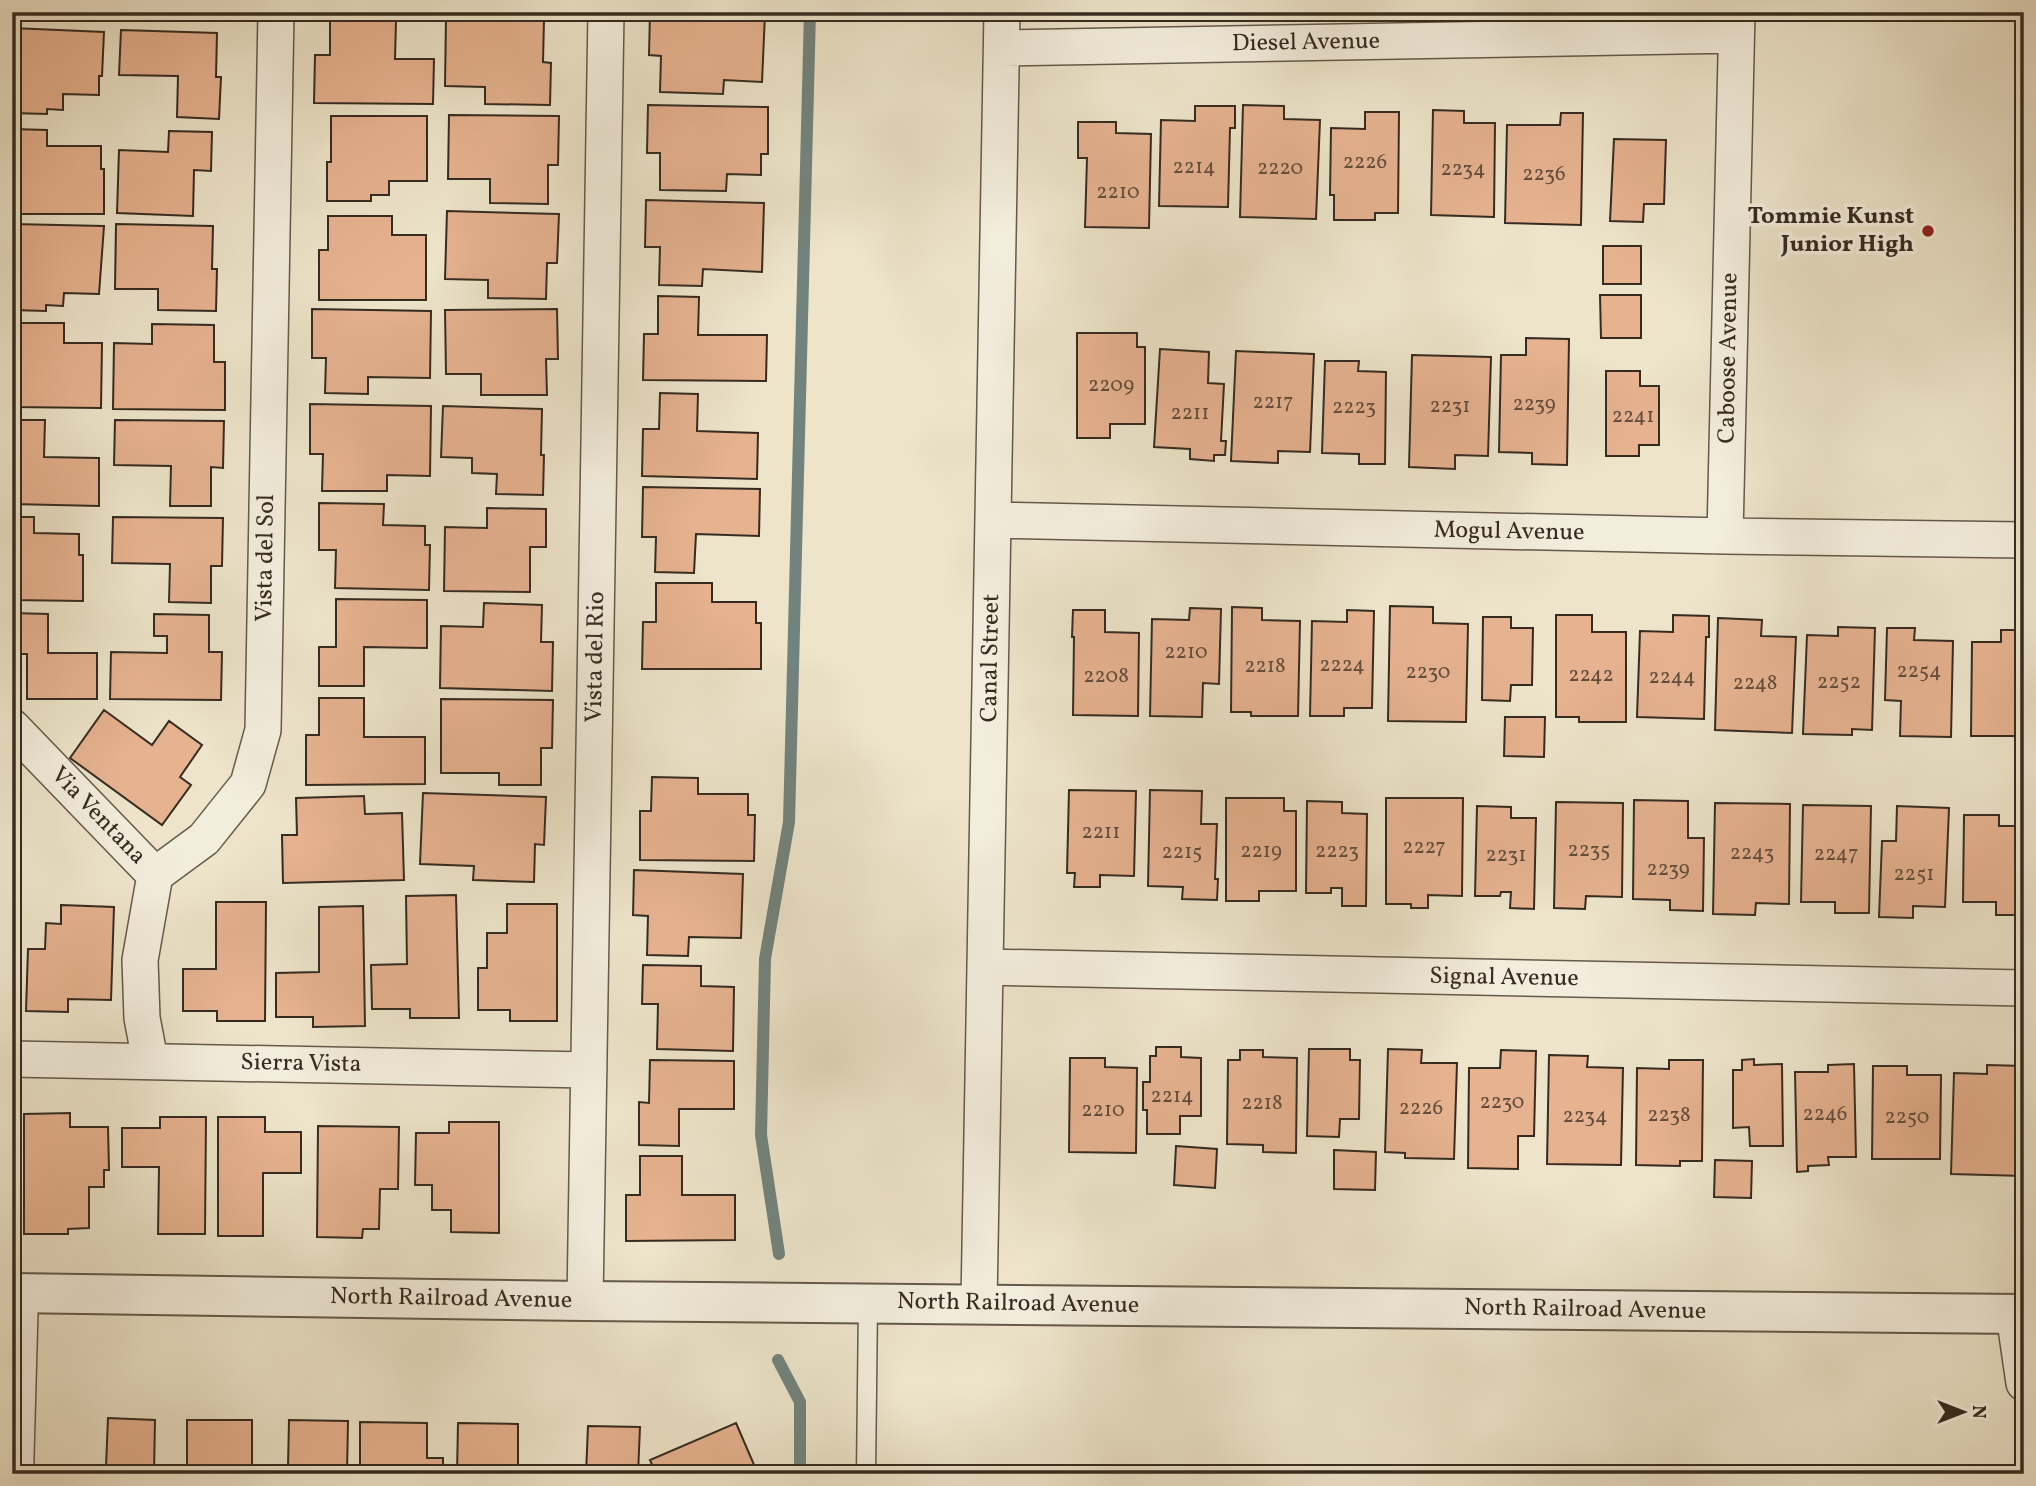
<svg xmlns="http://www.w3.org/2000/svg" width="2036" height="1486" viewBox="0 0 2036 1486" font-family="Vollkorn,serif">
<style>
.lines{fill:none;stroke-linecap:round;stroke-linejoin:round}
.stream{stroke:#72837e;stroke-width:12}
.building{fill:#e6b290;stroke:#362b21;stroke-width:2}
.service-casing{stroke:#64594b;stroke-width:21}
.minor-casing{stroke:#64594b;stroke-width:38}
.tertiary-casing{stroke:#64594b;stroke-width:42}
.service{stroke:#f3eddd;stroke-width:18}
.minor{stroke:#f3eddd;stroke-width:35}
.tertiary{stroke:#f3eddd;stroke-width:38}
.poi-dot{fill:#8f2418;stroke:#f3eddd;stroke-width:2.5}
.labels{text-anchor:middle;dominant-baseline:central;stroke-width:7;stroke-linejoin:round;paint-order:stroke}
.number-label{font-size:21px;fill:#624d3d}
.street-label{font-size:24px;fill:#362b21;stroke:#f3eddd}
.poi-label{font-size:24px;font-weight:bold;fill:#362b21;stroke:#f3eddd;text-anchor:end}
</style>
<rect width="100%" height="100%" fill="#ede4ca"/>
<filter id="stains"><feTurbulence type="fractalNoise" baseFrequency=".00286" numOctaves="4"/><feColorMatrix values="0 0 0 0 .2 0 0 0 0 .09 0 0 0 0 .02 0 0 0 .5 -.17"/></filter>
<radialGradient id="worn" r=".72"><stop offset=".6" stop-color="#630" stop-opacity="0"/><stop offset="1" stop-color="#630" stop-opacity=".3"/></radialGradient>
<g class="lines">
<path class="stream" d="M779,1254L761,1135L765,959L789,822L810,12
M778,1360L800,1402V1474"/>
</g>
<path class="building" d="M12,12H106V21L12,17Z
M119,12H231V21L119,20Z
M650,12L765,14L762,82L724,80L723,94L660,92L661,56L649,55Z
M446,17L544,20L543,62L551,63L550,105L485,104V87L445,86Z
M330,20L396,21L395,59H434L433,104L314,103L315,55H330Z
M12,28L104,32L102,76H99V95L63,94V110L47,109V114L12,113Z
M121,30L217,33L216,77H221L219,119L177,117L178,76L119,75Z
M648,105L768,107V154H761V175L727,174L726,191L660,190V153H647Z
M1243,105L1284,106V119L1320,120L1316,219L1240,217Z
M1195,106H1235V128H1230L1228,207L1159,206L1161,120L1195,121Z
M1433,110L1464,111V123H1495L1494,217L1431,215Z
M1365,112H1399L1398,213H1375V220H1334V195H1330L1331,128L1365,129Z
M1561,113H1583L1581,225L1505,223L1507,125H1560Z
M449,115L559,116L558,165H548V204L490,203V179H448Z
M331,116H427V181H389V195H371V201H327V162H331Z
M1078,122H1116V133L1151,134L1149,228L1085,227L1087,158H1078Z
M12,129L47,130V146H101V169H104V214H12Z
M169,131L212,132L211,171L194,170L193,216L117,213L119,150L168,152Z
M1614,139L1666,140L1664,204H1644L1643,222L1610,221Z
M646,200L764,203L762,272L703,269L702,286L659,285L660,247H645Z
M447,211L559,214L557,263H547L546,299L488,298V280L445,279Z
M328,216H392V235H426V300H319V250H328Z
M12,224L104,226L99,294L64,293L63,306L46,305V311L12,310Z
M116,224L213,226L212,269H217L216,311L158,310V289H115Z
M1603,246H1641V284H1603Z
M1600,295H1641V338H1601Z
M658,296L699,297L698,335H767L766,381L643,380L644,334H658Z
M312,309L431,311L430,378L368,377V394L325,393L326,358H312Z
M557,309L558,359H546L547,395H481V374H446L445,310Z
M12,323H64V343H102L101,408L12,407Z
M152,324L214,325V362H225V410L113,409L114,343L152,344Z
M1077,333H1137V347H1145V424H1110V438H1077Z
M1526,338L1569,339L1567,465L1532,464V453L1499,452L1501,355H1526Z
M1160,349L1209,352L1208,383L1224,384L1221,441H1226L1225,455H1214V461L1190,459V449L1154,447Z
M1236,351L1314,354L1310,452L1278,451V463L1231,461Z
M1412,355L1491,357L1488,456L1455,455V469L1409,467Z
M1325,361H1359L1358,371L1386,372L1385,464H1359V454L1322,453Z
M1606,371H1640V386H1659V445H1639V456H1606Z
M660,393L698,394L697,431L758,433L757,479L642,476L643,429H659Z
M310,404L431,406L430,476L387,475V491H322L323,454H310Z
M443,406L542,409L541,455H544L543,495L496,494L497,474L472,473V458L441,457Z
M12,420H45L44,457L99,458V506L12,504Z
M115,420L224,421L223,468L211,467V506H170L171,466L114,465Z
M643,487L760,489L759,536L696,534L694,573L655,572L656,537H642Z
M319,503L384,504L383,525L425,526V545H430L429,590L335,588L336,550H319Z
M487,508L546,509V547H530V592L444,591L445,527L487,528Z
M12,517H34V533L79,534V555H83V601L12,600Z
M113,517L223,518L222,566H211V603L169,602L170,564L112,563Z
M656,583H712V602H756V623H761V669H642L643,622H656Z
M336,599L427,600V648L364,647V686H319V647H336Z
M484,603L542,605L541,642H553L552,691L440,688L441,626L483,627Z
M1390,606L1433,607V623L1468,624L1466,722L1388,721Z
M1232,607L1262,608V620L1300,621L1298,716H1251V712H1231Z
M1190,608L1221,609L1219,684L1203,683L1202,717L1150,716L1152,619L1189,620Z
M1073,610H1105V632L1139,633L1138,716L1073,715L1074,637H1072Z
M1347,610L1374,611L1372,708H1344V716H1310L1312,621L1347,622Z
M12,613L48,614V653H97V699H27V654H12Z
M154,614L209,615V652H222L221,700L110,699L111,652L167,653V636H154Z
M1556,615H1592V632H1626V722H1579V717H1556Z
M1673,615L1709,616V637H1706L1704,719L1637,717L1640,631L1673,632Z
M1483,617H1511V628H1533L1532,685H1511L1510,701L1482,700Z
M1718,618L1762,620L1761,636L1796,637L1792,733L1715,730Z
M1838,627L1875,628L1872,730L1852,729V735L1803,734L1807,635L1838,636Z
M1887,628H1915L1914,640L1953,641L1951,737L1900,736L1901,701L1885,700Z
M2001,630H2024V732H2017V736H1971L1972,642H2001Z
M319,698H364V737H425V784L306,785V735H319Z
M441,699L553,700L552,748H541V785H499V773H441Z
M104,710L152,745L169,721L202,745L180,777L191,785L162,825L70,758Z
M1505,717H1545L1544,757L1504,756Z
M652,777L698,778V794H748V815H755L754,861L640,860V811H651Z
M1069,790L1136,791L1134,876L1100,875V887H1074L1075,873H1067Z
M1150,790L1202,791L1201,824H1217L1215,879H1218L1217,900L1182,899L1183,887L1148,886Z
M423,793L546,797L544,845L535,844L534,882L473,880L474,866L420,864Z
M364,796L365,814L402,813L404,880L283,883L282,835H297L296,798Z
M1226,798H1284V811H1296V891H1259V901H1226Z
M1386,798H1463L1462,896L1428,895V908H1411V904H1386Z
M1634,800L1688,801V838H1704L1703,911L1670,910V900L1633,899Z
M1307,801L1342,802V813L1367,814L1366,906H1342V888H1331V893H1306Z
M1556,802L1623,803L1622,897L1586,896L1585,909L1554,908Z
M1715,803L1790,804L1789,904L1756,903L1755,915L1713,914Z
M1803,805L1871,806L1869,913H1835V902H1801Z
M1477,806L1511,807V818H1536L1534,909L1510,908L1511,892H1501L1500,896H1475Z
M1897,806L1949,808L1945,907L1913,906V918L1879,917L1882,841H1896Z
M12,813H20V886H12Z
M1964,815H1999V826H2021L2020,915H1996V902H1963Z
M634,870L743,874L741,938L689,937L688,956L647,955L648,916L633,915Z
M456,895L459,1018H410V1009H372L371,965L407,964L406,896Z
M216,902H266L265,1021H217V1011H183V969H216Z
M507,904H557V1021H510V1010H478V968H487V933H507Z
M61,905L114,907L111,1000L68,999V1012L26,1011L28,949H45L46,923L61,924Z
M363,906L365,1026L313,1027V1017H276V973L319,972V907Z
M12,948H16V1011H12Z
M643,965L701,966V986L734,987L733,1051L657,1049L658,1004H642Z
M1156,1047H1181V1057L1201,1058V1116H1180V1134H1147V1110H1143V1082H1150V1056H1156Z
M1309,1049H1350V1060H1360L1359,1119H1340L1339,1137L1307,1136Z
M1388,1049L1422,1050L1421,1063H1457L1454,1159L1405,1158V1153L1385,1152Z
M1240,1050H1263V1057L1297,1058L1296,1153L1263,1152V1145L1227,1144L1228,1060H1240Z
M1501,1050L1536,1051L1534,1136H1518V1169L1468,1168L1469,1068H1500Z
M1549,1055L1588,1056L1587,1067L1623,1068L1621,1165L1547,1164Z
M1070,1058H1105V1067L1137,1068L1136,1153L1069,1152Z
M1754,1059V1065L1782,1064L1783,1146H1750L1749,1127L1733,1128V1070H1742V1060Z
M650,1060L734,1061V1109H679V1146L639,1145V1102L649,1103Z
M1669,1060H1703L1702,1161H1680V1166L1636,1165L1637,1068L1669,1069Z
M1854,1064L1856,1157H1828L1829,1165L1808,1166V1171L1797,1172L1795,1072H1828V1065Z
M1987,1065L2024,1066V1176L1951,1174L1954,1073L1987,1074Z
M1873,1066H1907V1075H1941L1940,1159H1872Z
M70,1113V1127H108L109,1170H104V1187H89V1228L68,1229V1234H24V1114Z
M160,1117H206L205,1234H158L159,1167H122V1128H160Z
M218,1117H265V1132H301V1173H263V1236H218Z
M449,1122H499V1233L451,1232V1210H432V1185H415L416,1133H449Z
M318,1126L399,1127L398,1189H380L379,1229H363L362,1238L317,1237Z
M1176,1146L1217,1149L1215,1188L1174,1185Z
M1334,1150L1376,1152L1375,1190L1334,1189Z
M640,1156H682V1195H735V1240L626,1241V1195H640Z
M1715,1160L1752,1161L1751,1198L1714,1197Z
M108,1418L155,1420L154,1474H71L72,1466L106,1467Z
M187,1420H252V1474H167V1468H187Z
M289,1420L348,1421L347,1474H264V1466L288,1467Z
M360,1422L427,1423V1458H443V1473L446,1474H360Z
M458,1423L518,1424V1472L541,1474H457Z
M736,1423L758,1474H656L650,1460Z
M588,1426L640,1427L638,1474H586Z
M1453,1468H1494V1474H1453Z
M1758,1471V1474H1720V1472Z"/>
<g class="lines">
<g class="service-casing">
<path id="service" d="M24,1474L29,1293
M866,1474L868,1303"/>
</g>
<g class="minor-casing">
<path id="minor" d="M1002,48L1736,35
M993,520L1725,536L2024,540
M1725,536L1737,12
M12,727L155,875
M985,967L2024,988
M12,1059L589,1070
M150,1060L142,1018L140,960L155,875L204,839L248,784L263,730L276,12
M585,1301L606,12
M979,1303L1002,12
M2014,1314L2024,1383"/>
</g>
<g class="tertiary-casing">
<path id="tertiary" d="M12,1293L585,1301L2024,1314"/>
</g>
<use href="#service" class="service"/>
<use href="#minor" class="minor"/>
<use href="#tertiary" class="tertiary"/>
</g>
<circle class="poi-dot" cx="1928" cy="231" r="7"/>
<g class="labels">
<g class="number-label">
<text x="1365" y="162">2226</text>
<text x="1194" y="167">2214</text>
<text x="1280" y="168">2220</text>
<text x="1463" y="169">2234</text>
<text x="1544" y="174">2236</text>
<text x="1118" y="192">2210</text>
<text x="1111" y="385">2209</text>
<text x="1273" y="402">2217</text>
<text x="1534" y="404">2239</text>
<text x="1450" y="406">2231</text>
<text x="1354" y="407">2223</text>
<text x="1190" y="413">2211</text>
<text x="1633" y="416">2241</text>
<text x="1186" y="652">2210</text>
<text x="1342" y="665">2224</text>
<text x="1265" y="666">2218</text>
<text x="1919" y="671">2254</text>
<text x="1428" y="672">2230</text>
<text x="1591" y="675">2242</text>
<text x="1106" y="676">2208</text>
<text x="1672" y="677">2244</text>
<text x="1839" y="682">2252</text>
<text x="1755" y="683">2248</text>
<text x="1101" y="832">2211</text>
<text x="1424" y="847">2227</text>
<text x="1589" y="850">2235</text>
<text x="1261" y="851">2219</text>
<text x="1337" y="851">2223</text>
<text x="1182" y="852">2215</text>
<text x="1752" y="853">2243</text>
<text x="1836" y="854">2247</text>
<text x="1506" y="855">2231</text>
<text x="1668" y="869">2239</text>
<text x="1914" y="874">2251</text>
<text x="1172" y="1096">2214</text>
<text x="1502" y="1102">2230</text>
<text x="1262" y="1103">2218</text>
<text x="1421" y="1108">2226</text>
<text x="1103" y="1110">2210</text>
<text x="1825" y="1114">2246</text>
<text x="1669" y="1115">2238</text>
<text x="1585" y="1116">2234</text>
<text x="1907" y="1117">2250</text>
</g>
<g class="street-label">
<text transform="translate(1306 43) rotate(-1)">Diesel Avenue</text>
<text transform="translate(1729 358) rotate(-89)">Caboose Avenue</text>
<text transform="translate(1509 532) rotate(1)">Mogul Avenue</text>
<text transform="translate(266 558) rotate(-89)">Vista del Sol</text>
<text transform="translate(596 657) rotate(-89)">Vista del Rio</text>
<text transform="translate(991 658) rotate(-89)">Canal Street</text>
<text transform="translate(98 816) rotate(46)">Via Ventana</text>
<text transform="translate(1504 978) rotate(1)">Signal Avenue</text>
<text transform="translate(301 1064) rotate(1)">Sierra Vista</text>
<text transform="translate(451 1299) rotate(1)">North Railroad Avenue</text>
<text transform="translate(1018 1304) rotate(1)">North Railroad Avenue</text>
<text transform="translate(1585 1310) rotate(1)">North Railroad Avenue</text>
</g>
<g class="poi-label">
<text x="1914" y="217">Tommie Kunst<tspan x="1914" dy="28">Junior High</tspan></text>
</g>
</g>
<rect width="2036" height="1486" fill="none" stroke="#ede4ca" stroke-width="42"/>
<rect x="14" y="14" width="2008" height="1458" fill="none" stroke="#362b21" stroke-width="3.5"/>
<rect x="21" y="21" width="1994" height="1444" fill="none" stroke="#362b21" stroke-width="2"/>
<g transform="translate(1963 1412) rotate(90)" stroke="#f3eddd" stroke-width="5" paint-order="stroke">
<path d="M0-5L12 26L0 18L-12 26Z" fill="#362b21"/>
<text y="-10" font-size="19" font-weight="bold" text-anchor="middle" fill="#362b21">N</text>
</g>
<rect width="100%" height="100%" filter="url(#stains)"/>
<rect width="100%" height="100%" fill="url(#worn)"/>
</svg>
